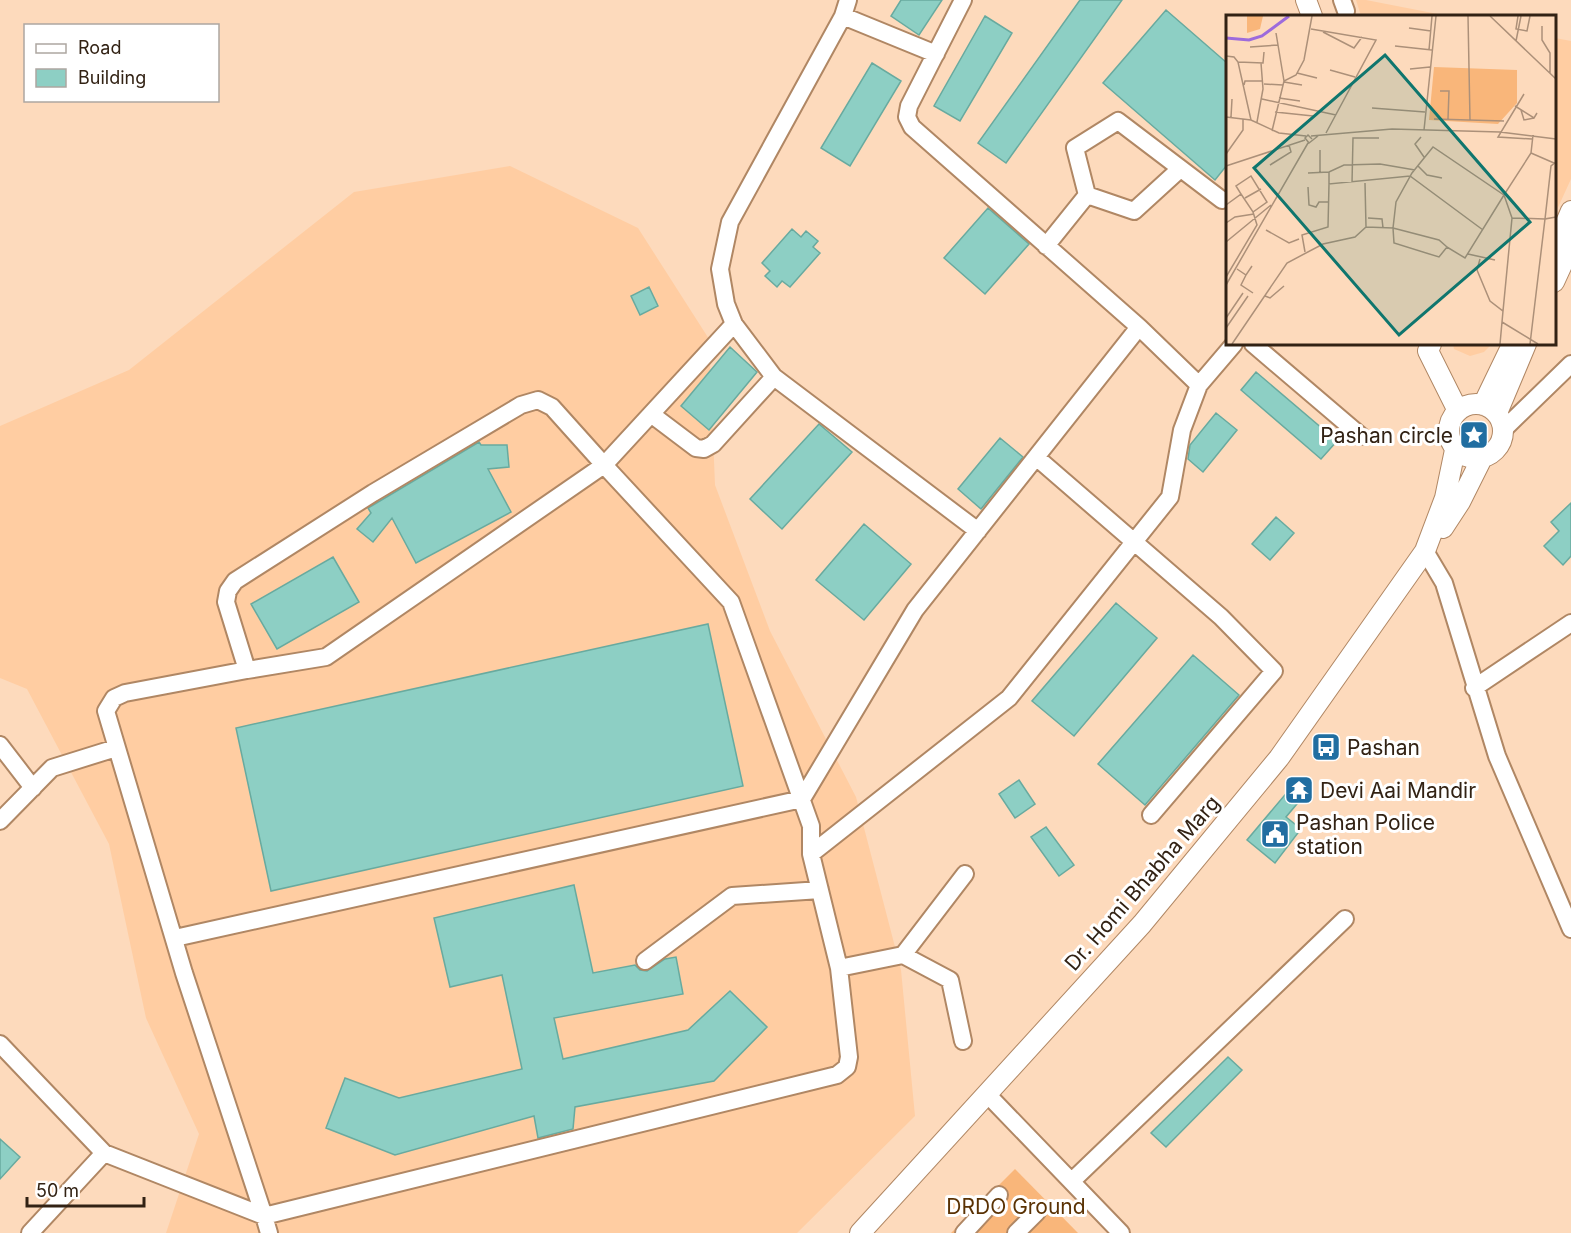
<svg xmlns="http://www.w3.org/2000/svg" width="1571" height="1233" viewBox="0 0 1571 1233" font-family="Inter,sans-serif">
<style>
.built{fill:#ffcda2}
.green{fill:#f9b67a}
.building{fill:#8dcfc4;stroke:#68aa9f;stroke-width:1.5}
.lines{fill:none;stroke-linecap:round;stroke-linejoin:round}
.minor-casing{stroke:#b08764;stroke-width:20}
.major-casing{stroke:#b08764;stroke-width:22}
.minor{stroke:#fff;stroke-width:16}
.major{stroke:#fff;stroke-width:20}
.labels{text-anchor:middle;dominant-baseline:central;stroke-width:6;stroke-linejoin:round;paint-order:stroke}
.poi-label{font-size:21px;fill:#322214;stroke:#fff;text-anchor:start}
.street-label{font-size:21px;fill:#322214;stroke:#fff}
.park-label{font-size:21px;fill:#5a3204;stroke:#fff}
.inset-river{fill:none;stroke:#9d6bdc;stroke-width:3}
.inset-road{fill:none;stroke:#ac9079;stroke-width:1.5}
.view{fill:#0f766e;fill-opacity:0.15;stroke:#0f766e;stroke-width:3}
.inset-edge{fill:none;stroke:#322214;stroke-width:3}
</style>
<rect width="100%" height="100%" fill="#fddabc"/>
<path class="built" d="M1356,0H1366L1448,16H1361Z
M1555,38L1571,41V179L1555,214Z
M510,166L638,228L709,339L715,485L770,631L856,797L901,970L915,1116L797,1233H166L199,1134L146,1018L109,844L27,689L0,678V426L129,370L354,192Z
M1453,344H1492L1484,352L1470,356L1454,349Z"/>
<path class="green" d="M1015,1169L1078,1233H951Z"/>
<path class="building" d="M901,0H942L919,35L891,16Z
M1080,0H1122L1006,163L978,143Z
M1166,10L1227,63V165L1215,180L1103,83Z
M985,16L1012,33L960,121L934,106Z
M872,63L901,81L850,166L821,148Z
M988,208L1029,244L985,294L944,258Z
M792,229L801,237L806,231L818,241L813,247L820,253L790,287L782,281L777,287L765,276L770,271L762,263Z
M649,287L658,306L640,315L631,296Z
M730,347L757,372L709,430L681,406Z
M1256,372L1337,441L1321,459L1241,390Z
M1216,413L1237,430L1203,472L1188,459L1190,445Z
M819,424L852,452L782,529L750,499Z
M1000,438L1023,457L981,509L958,489Z
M479,442L481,445H507L509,467L488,469L511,512L416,563L392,518L373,542L357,529L371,513L368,508Z
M1571,503V556L1563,565L1544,546L1559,531L1551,522Z
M1276,517L1294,533L1270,560L1252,544Z
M864,524L911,564L864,620L816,580Z
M333,557L359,602L277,649L251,604Z
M1116,603L1157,638L1074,736L1032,701Z
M708,624L743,786L271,891L236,728Z
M1193,655L1239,695L1145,805L1098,764Z
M1300,777L1312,786L1286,817L1301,829L1275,863L1247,840Z
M1019,780L1035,804L1015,818L999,794Z
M1046,827L1074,865L1059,876L1031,837Z
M574,885L593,973L635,965L640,970L647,971L665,959L676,957L683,994L554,1018L563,1059L688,1030L730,991L767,1027L714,1081L575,1107L573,1129L538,1138L534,1116L395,1155L326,1128L345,1078L399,1098L522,1069L502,975L450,987L434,918Z
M1228,1057L1242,1070L1166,1147L1151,1133Z
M0,1139L20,1157L0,1179Z"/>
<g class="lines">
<g class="minor-casing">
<path id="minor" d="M963,0L909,106L907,117L912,127L1139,327
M1342,0L1346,11
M843,16L936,54
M1087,195L1134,211L1180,169
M1046,246L1087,195L1075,148L1118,121L1222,200
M734,324L774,377L978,531
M1253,344L1361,436
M651,414L696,448L704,449L713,444L774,377
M1503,430L1571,364
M1036,457L1221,617L1274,671L1151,815
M1425,551L1444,583L1497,756L1571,929
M247,670L326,657L604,465L552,407L538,400L521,405L373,493L235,581L228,591L226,602L247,670L125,693L114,698L106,711L184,973L264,1216
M1474,688L1571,623
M0,745L33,788
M0,821L52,768L116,748
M811,854L1009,698L1170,497L1182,430L1199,385L1234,344
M175,938L802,799L915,610L1139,327L1199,385
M903,955L965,874
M645,961L732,896L820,890
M839,968L903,955L950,980L963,1041
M0,1044L104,1153
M987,1094L1121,1233
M1073,1180L1345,919
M30,1233L104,1153L264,1216
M269,1233L264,1216L837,1075L847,1067L849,1057L839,968L811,854V826L731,602L604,465L734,324L726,304L720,269L730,222L843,16L848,0
M964,1233L999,1195
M1016,1233L1037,1212"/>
</g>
<g class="major-casing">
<path id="major" d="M1306,0L1312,16
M1554,250L1571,211
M1554,282L1571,245
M1431,344L1428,351L1458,411
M1449 431a27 27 0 1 1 54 0a27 27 0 1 1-54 0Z
M1483,405L1512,345
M1497,413L1526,344
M1443,528L1460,502L1482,458
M860,1233L1142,924L1279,758L1425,551L1445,498L1455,450"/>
</g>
<use href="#minor" class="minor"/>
<use href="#major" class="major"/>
</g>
<defs>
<g id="sight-square" transform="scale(1.5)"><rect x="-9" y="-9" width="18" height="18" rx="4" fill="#216ea1" stroke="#fff"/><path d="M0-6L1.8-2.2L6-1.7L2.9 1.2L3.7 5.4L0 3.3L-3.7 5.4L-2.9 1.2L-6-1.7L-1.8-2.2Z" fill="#fff"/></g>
<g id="bus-square" transform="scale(1.5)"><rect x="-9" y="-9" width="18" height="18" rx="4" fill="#216ea1" stroke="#fff"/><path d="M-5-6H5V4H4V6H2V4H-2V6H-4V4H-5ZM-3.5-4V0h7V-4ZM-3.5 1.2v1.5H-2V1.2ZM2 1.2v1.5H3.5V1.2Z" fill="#fff"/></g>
<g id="temple-square" transform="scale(1.5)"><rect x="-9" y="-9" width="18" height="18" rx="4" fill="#216ea1" stroke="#fff"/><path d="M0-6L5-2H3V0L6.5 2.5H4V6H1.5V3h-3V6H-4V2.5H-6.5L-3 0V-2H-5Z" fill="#fff"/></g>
<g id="civic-square" transform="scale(1.5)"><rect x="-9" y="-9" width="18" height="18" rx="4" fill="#216ea1" stroke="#fff"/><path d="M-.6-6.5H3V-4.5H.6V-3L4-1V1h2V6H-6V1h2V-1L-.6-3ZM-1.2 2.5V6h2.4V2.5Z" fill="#fff"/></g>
</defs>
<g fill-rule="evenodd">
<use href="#sight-square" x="1474" y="435"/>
<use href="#bus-square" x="1326" y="747"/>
<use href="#temple-square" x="1299" y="790"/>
<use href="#civic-square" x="1275" y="834"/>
</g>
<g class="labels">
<g class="poi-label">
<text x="1453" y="435" text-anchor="end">Pashan circle</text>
<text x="1347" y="747">Pashan</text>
<text x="1320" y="790">Devi Aai Mandir</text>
<text x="1296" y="822">Pashan Police<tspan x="1296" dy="24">station</tspan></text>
</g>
<g class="street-label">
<text transform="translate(1142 883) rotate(-49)">Dr. Homi Bhabha Marg</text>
</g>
<g class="park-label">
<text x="1016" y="1206">DRDO Ground</text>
</g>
</g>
<g transform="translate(1226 15)">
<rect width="330" height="330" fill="#fddabc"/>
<path d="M21,1H37L34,14L21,18ZM208,52L291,55V88L272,109L203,105Z" fill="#f9b67a"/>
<path class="inset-river" d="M0,23L23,25L36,21L63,1"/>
<path class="inset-road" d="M242,1L244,105M264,1L330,64M292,1L290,14L301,16L304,1M316,11V25L324,38V58M183,13L205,16M85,14L150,25L100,118M97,17L128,33L136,22M50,18L58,66M330,19V39M290,26L295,1M169,31L206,35M24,32L52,30M203,35L206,1M0,41L8,42L12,47L25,105M12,47L37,48L38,37M184,54L204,52M104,55L129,62M71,58L91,63M58,67L76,70M38,69L57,70M18,70L19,66H37M214,76H223L222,104M298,79L272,122L306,124M53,83L74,86M36,84L110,100M289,91L308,103L311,98M146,93L199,97M295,95L298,105L308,103M49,97L87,101M0,102L25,105L53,118L80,121M5,102L6,84M208,104L278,106M31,107L37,74L35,48M198,115L210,1M46,116L58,66L70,60L78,45L86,1M85,121L166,114L274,117L330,124M195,122L189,129L198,142M86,124L82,120L79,123L83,128L92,121M94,135V158M305,138L328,148M0,139L17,115V104M44,150L65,137L63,130M0,151L79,125M192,151L201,160L216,163M103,157V169L184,161L257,215M82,158L103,157L118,150L154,149L189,155M126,168L127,123H153M139,168L140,212M82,172L83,190L90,192L93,187H103M278,180L286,203L319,204L325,151L330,147M19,183L35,174M0,190L15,179L10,171L25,161L41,187L27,197L15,179M142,203L156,204L157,213M0,208L9,202L28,199M40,215L63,228L73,224M0,227L45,190M221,232L213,225L167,213L168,228L213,242L221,232L239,243L278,180M79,237L76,220L102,212L103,169M242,239L269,245M254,244L251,255L264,286L277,296L286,203M11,254L20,260L26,251M20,260L15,270L27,278M0,262L31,210L27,197M0,270L82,128M39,281L44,283L58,271M0,303L17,278M276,307L312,329M0,313L22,281M6,329L61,248L97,229L129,222L140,212L167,213L170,187L186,158L207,132L278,180L305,138L307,120M274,329L277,296M304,329L319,204L330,202"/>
<path class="view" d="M159,40L304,207L173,320L28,153Z"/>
<rect width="330" height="330" class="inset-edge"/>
</g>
<rect x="24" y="24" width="195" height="78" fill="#ffffff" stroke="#ada7a1" stroke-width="1.5"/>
<rect x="36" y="44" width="30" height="9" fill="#ffffff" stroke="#ada7a1" stroke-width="1.5"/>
<text x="78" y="54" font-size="18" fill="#322214">Road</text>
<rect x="36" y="69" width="30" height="18" fill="#8dcfc4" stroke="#ada7a1" stroke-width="1.5"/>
<text x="78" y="84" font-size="18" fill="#322214">Building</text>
<path d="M27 1197v9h117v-9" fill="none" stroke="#322214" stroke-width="3"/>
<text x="36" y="1197" font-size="18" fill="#322214" stroke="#ffffff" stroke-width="4.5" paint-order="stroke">50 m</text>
</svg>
